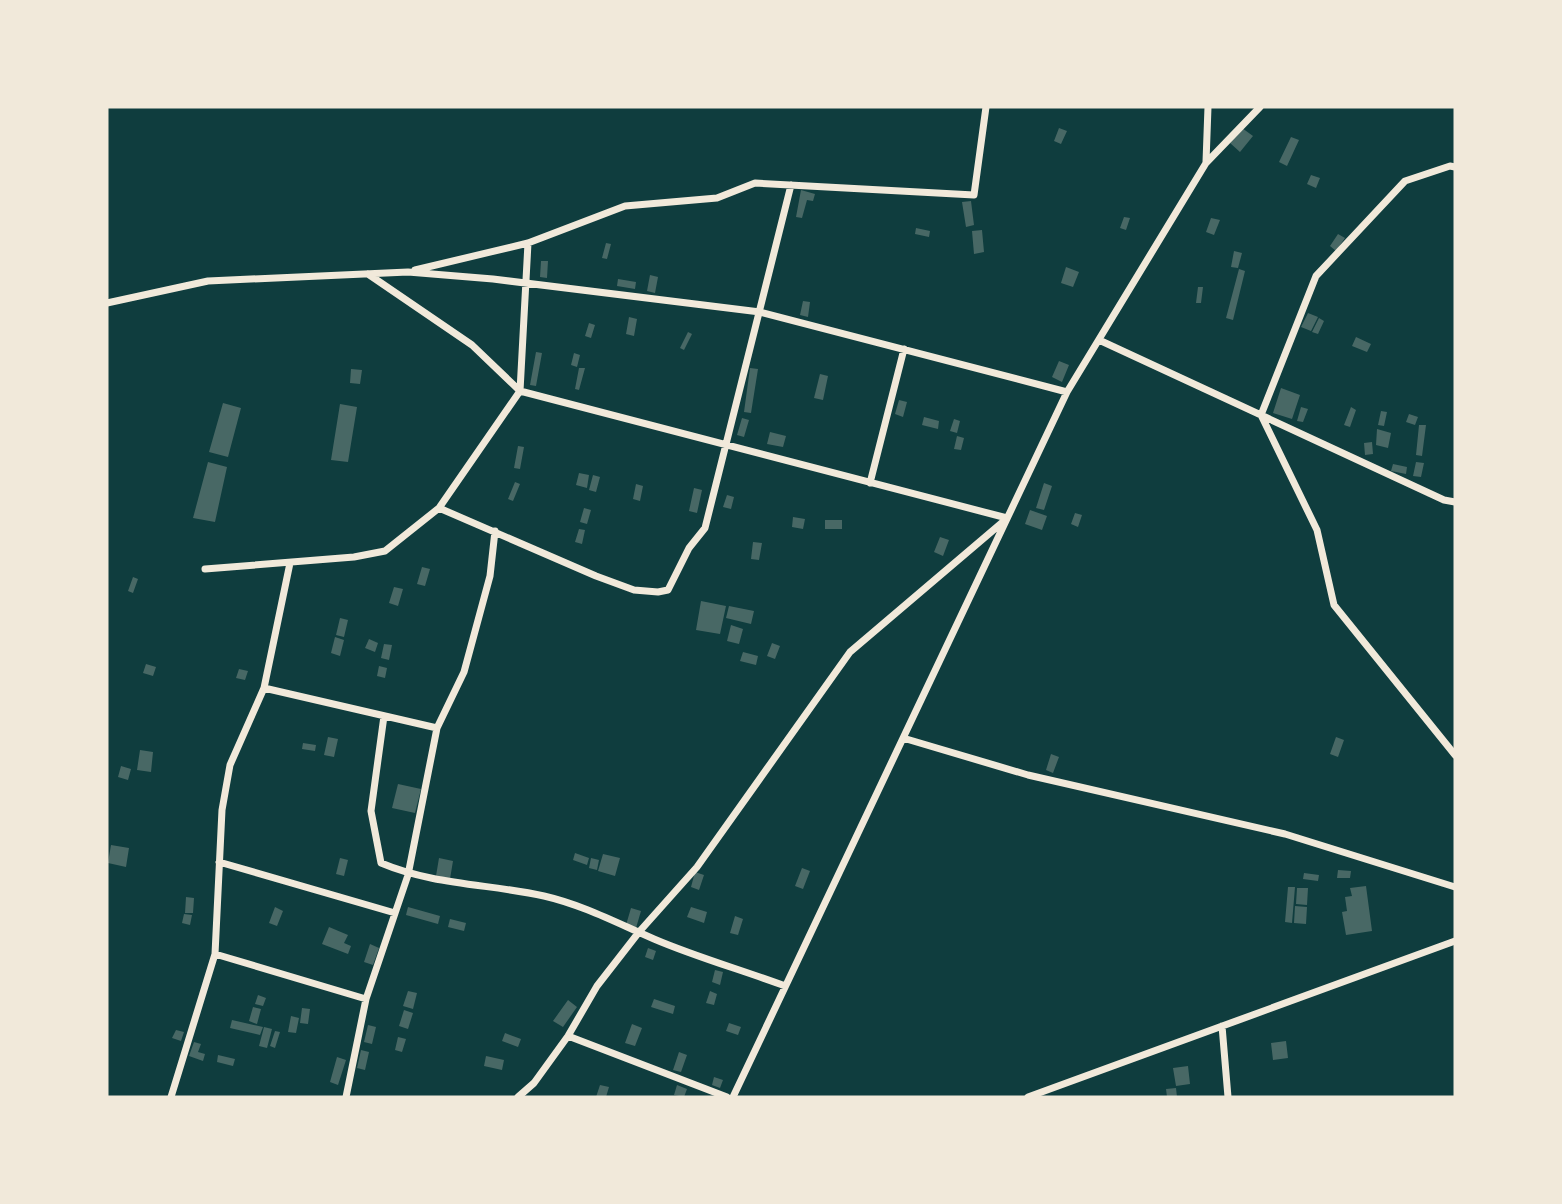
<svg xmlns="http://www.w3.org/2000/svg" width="1562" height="1204" viewBox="0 0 1562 1204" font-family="Overpass,sans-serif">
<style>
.building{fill:#486865}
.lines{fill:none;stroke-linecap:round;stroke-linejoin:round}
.minor{stroke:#f1e9da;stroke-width:7}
</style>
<rect width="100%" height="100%" fill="#0f3d3e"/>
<path class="building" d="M1059,128L1067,131L1061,144L1054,141Z
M1242,128L1253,136L1240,152L1230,143Z
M1291,137L1299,140L1287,166L1279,162Z
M1311,175L1320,178L1316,188L1307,184Z
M801,190L815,194L813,201L807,200L802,218L796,217Z
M971,201L974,225L966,227L962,202Z
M1124,217L1130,218L1126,230L1120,228Z
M1211,218L1220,220L1214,235L1206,232Z
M916,228L930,231L929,237L915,234Z
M982,230L984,252L974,254L972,231Z
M1338,234L1345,238L1336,251L1330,246Z
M606,243L611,244L607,259L602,258Z
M1234,251L1242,253L1238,268L1231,267Z
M541,261H548L547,278L540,277Z
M1066,267L1079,272L1073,287L1061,283Z
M1239,269L1245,271L1233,320L1226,318Z
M650,275L658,277L655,293L647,291Z
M618,279L636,282L635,289L617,286Z
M1198,287H1203L1201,303H1196Z
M803,301L810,302L808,317L800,315Z
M1308,313L1318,317L1311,331L1301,327Z
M629,317L637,319L634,336L626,334Z
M1319,318L1324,321L1318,334L1312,332Z
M589,323L595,325L591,338L585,336Z
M688,332L692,334L684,350L680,348Z
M1356,337L1371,344L1367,352L1352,346Z
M536,352L542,353L536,386L530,385Z
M574,353L580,355L577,367L571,365Z
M1059,361L1069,365L1062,382L1052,377Z
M579,368H585L579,390L575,389Z
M750,368L758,369L751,413L744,412Z
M351,369L362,370L360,384L350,383Z
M820,374L828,376L823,400L814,398Z
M1281,388L1300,395L1292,419L1273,413Z
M899,400L907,402L903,417L895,414Z
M223,403L241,408L228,457L209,452Z
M340,404L357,407L348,462L331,460Z
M1301,407L1308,409L1303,422L1297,421Z
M1351,407L1356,410L1350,427L1344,425Z
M1381,411L1387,412L1384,426L1378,425Z
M1409,414L1418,417L1415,425L1406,422Z
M924,417L939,421L938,429L922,425Z
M742,418L749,420L744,437L737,435Z
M954,419L960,421L957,433L950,431Z
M1419,425H1426L1422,456L1416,455Z
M1377,429L1391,433L1388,448L1376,445Z
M770,432L786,436L783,447L767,444Z
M957,436L964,438L961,450L954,449Z
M1372,442L1373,454L1365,455L1364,443Z
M518,446L524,447L520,469L514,468Z
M208,462L227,467L215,522L193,518Z
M1416,462L1424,463L1421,477L1413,476Z
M1393,464L1407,467L1406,474L1391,471Z
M579,473L589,475L587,488L576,485Z
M593,475L600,477L596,492L589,490Z
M515,482L520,484L513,501L508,499Z
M1044,483L1052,486L1044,510L1036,508Z
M636,484L643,486L640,501L633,499Z
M694,488L702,490L697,513L689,511Z
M727,495L734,497L731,509L723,507Z
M584,508L591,510L587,524L580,522Z
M1030,510L1047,516L1042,530L1025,524Z
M1075,513L1082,515L1078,527L1071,524Z
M793,517L805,519L803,529L792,527Z
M825,520H842V529H825Z
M579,529L585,530L582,544L575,542Z
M940,537L949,540L943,556L934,552Z
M753,542L762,543L759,560L751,559Z
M422,567L430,569L425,586L417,584Z
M133,577L138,579L133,593L128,591Z
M394,587L403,589L398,606L389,603Z
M701,601L726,606L720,634L696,630Z
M729,606L754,611L751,624L726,618Z
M340,618L348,620L344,637L336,635Z
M731,625L743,629L739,644L727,641Z
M335,637L344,640L340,656L331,653Z
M369,639L378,643L375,652L365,648Z
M772,643L780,646L775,659L767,656Z
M384,644L392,645L389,660L381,658Z
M743,652L758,656L756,665L740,661Z
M146,664L156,667L153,676L143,673Z
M379,666L387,668L385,678L377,676Z
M239,669L248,671L245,680L236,678Z
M328,737L338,739L334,757L324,755Z
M1336,737L1344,740L1338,757L1330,754Z
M303,743L316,745L315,751L302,749Z
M140,750L153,752L151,772L137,770Z
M1051,754L1059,757L1053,773L1046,770Z
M121,766L131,769L128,780L118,777Z
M398,784L421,789L415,813L392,808Z
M111,845L129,848L126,867L108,863Z
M575,853L589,858L587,865L573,860Z
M603,854L620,858L615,876L598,871Z
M340,858L348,860L344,876L336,874Z
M439,858L453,861L450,879L436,876Z
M591,858L599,860L597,870L589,868Z
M802,868L810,871L803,889L795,886Z
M1338,870L1351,871L1350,878H1337Z
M695,872L704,875L699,890L691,887Z
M1304,873L1319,875L1318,881L1303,879Z
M1366,886L1372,931L1346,935L1342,912L1347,911L1345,897L1352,896L1350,888Z
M1288,887H1295L1292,923L1285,922Z
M1297,888H1308L1307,905L1296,904Z
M186,897L194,898L193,913H185Z
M1295,906L1307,907L1306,924L1294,923Z
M275,907L283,911L277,926L269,923Z
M408,907L440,916L438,924L406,915Z
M691,907L707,912L704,923L687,917Z
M631,908L641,911L636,928L626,925Z
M184,914L192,915L190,925L182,923Z
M735,916L743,919L738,935L730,933Z
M450,919L466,923L464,931L448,927Z
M329,927L348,935L344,943L351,946L348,954L322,944Z
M370,944L379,948L373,965L364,962Z
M648,948L656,951L653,960L645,957Z
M715,970L723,972L720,985L712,982Z
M408,991L417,993L413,1009L403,1006Z
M710,991L717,994L714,1005L706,1003Z
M258,995L266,998L263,1006L255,1004Z
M654,999L675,1006L673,1014L651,1007Z
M568,1000L577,1007L563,1027L553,1021Z
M253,1007L261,1009L257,1024L249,1021Z
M302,1008L310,1009L308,1024L300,1023Z
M404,1010L413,1013L408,1029L399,1026Z
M291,1016L299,1018L296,1033L288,1032Z
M232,1020L263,1027L260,1035L230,1028Z
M729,1023L741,1027L738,1035L726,1031Z
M632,1024L642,1028L635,1046L625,1043Z
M368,1025L376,1027L372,1044L364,1042Z
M264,1027L272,1029L267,1048L259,1046Z
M176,1030L184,1032L181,1041L172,1038Z
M275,1031L280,1032L275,1048L270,1046Z
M505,1033L521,1039L518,1047L502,1041Z
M398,1037L406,1039L402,1052L395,1050Z
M1286,1041L1288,1058L1273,1060L1271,1043Z
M194,1042L201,1044L198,1052L205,1054L203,1061L189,1056Z
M361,1050L369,1052L365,1070L357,1068Z
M679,1052L687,1055L681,1072L673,1070Z
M218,1055L235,1059L233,1066L217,1062Z
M486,1056L504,1060L502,1070L484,1066Z
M337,1057L346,1060L338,1085L330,1082Z
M1188,1066L1190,1084L1176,1086L1173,1068Z
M714,1077L723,1080L720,1088L712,1085Z
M600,1085L609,1087L606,1097H596Z
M677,1085L687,1089L684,1097L674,1095Z
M1176,1088L1177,1097H1167L1166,1089Z"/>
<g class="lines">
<path class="minor" d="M1206,162L1208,107
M1455,167L1450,166L1405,181L1316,276L1261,415L1317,530L1334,605L1455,755
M415,270L528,243L625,206L717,198L755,183L974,195L986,107
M368,274L472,345L520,391L1007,518
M107,303L208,281L408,272L493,279L760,312L1067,392
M1099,340L1444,500L1455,502
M870,483L904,349
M439,508L596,576L634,590L658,592L668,590L689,548L705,528L791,185
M205,569L354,557L385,551L439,508L520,391L528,243
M264,688L437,728
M384,716L371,811L381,863C433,885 490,884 544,896C583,905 617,923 654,939C696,957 742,970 785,986
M903,738L1028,775L1285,834L1455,887
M219,862L395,913
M215,954L366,999
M1222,1026L1228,1097
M568,1036L727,1097
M171,1097L215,954L222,810L230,765L264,688L290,563
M346,1097L366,999L408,875L437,728L464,672L490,576L495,531
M518,1097L534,1083L568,1036L597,986L639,932L697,867L850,652L1004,521
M733,1097L1067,392L1206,163L1260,107
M1028,1097L1455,941"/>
</g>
<rect width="1562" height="1204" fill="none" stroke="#f1e9da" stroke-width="217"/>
</svg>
